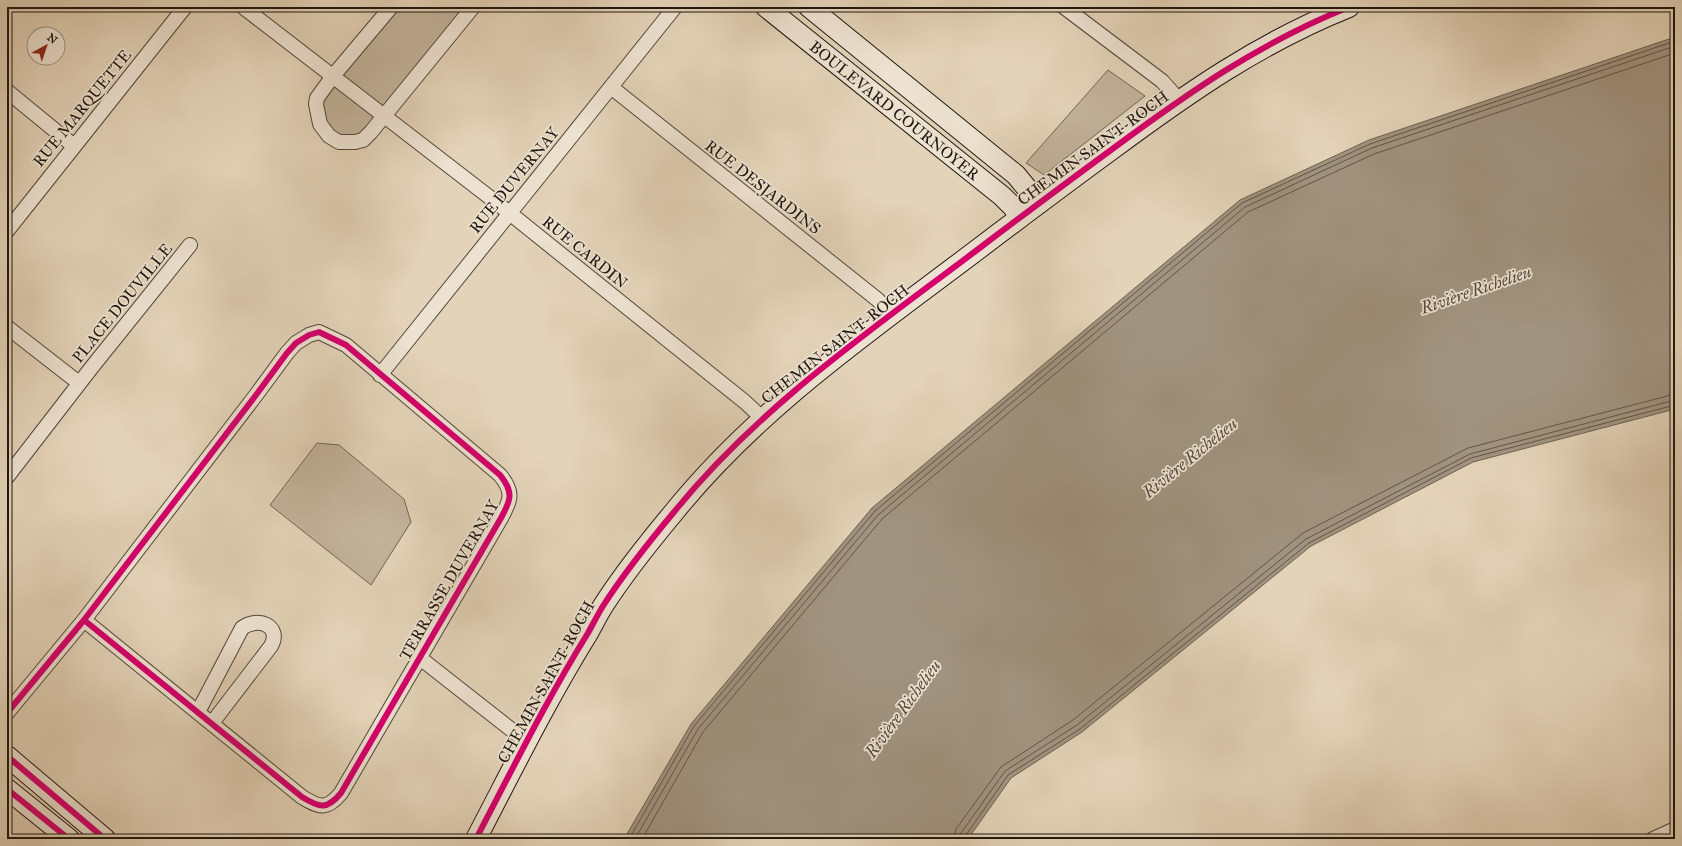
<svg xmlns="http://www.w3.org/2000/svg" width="1682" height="846" viewBox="0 0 1682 846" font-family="'IM FELL Great Primer',serif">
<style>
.green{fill:#c2b39b;stroke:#706555}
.water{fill:#a0937f;stroke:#6c6152}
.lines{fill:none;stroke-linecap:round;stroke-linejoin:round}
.shore{stroke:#605547;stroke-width:1}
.street-casing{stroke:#504639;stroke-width:16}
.secondary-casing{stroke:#1f170f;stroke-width:22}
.street{stroke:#ede2d1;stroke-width:14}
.secondary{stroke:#ede2d1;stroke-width:20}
.cycleway-casing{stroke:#ede2d1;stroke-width:8}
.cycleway{stroke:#d6006c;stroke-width:6}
.labels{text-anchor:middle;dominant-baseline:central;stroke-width:3.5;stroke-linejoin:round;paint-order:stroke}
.street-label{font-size:16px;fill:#1f170f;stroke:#ede2d1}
.water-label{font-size:17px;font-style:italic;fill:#53493c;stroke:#ede2d1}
</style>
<rect width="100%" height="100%" fill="#e3d3b8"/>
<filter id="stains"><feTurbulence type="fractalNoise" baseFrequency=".005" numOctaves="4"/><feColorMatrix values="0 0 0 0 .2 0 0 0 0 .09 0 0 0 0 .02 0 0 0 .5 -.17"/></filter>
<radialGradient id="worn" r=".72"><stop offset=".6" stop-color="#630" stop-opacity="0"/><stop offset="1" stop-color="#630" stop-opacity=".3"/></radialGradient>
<path class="green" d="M394,7H473L371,138L329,136L321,96Z
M1108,70L1145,96L1044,175L1026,163Z
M317,443L339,445L404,499L411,522L371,585L270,505Z"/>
<path class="water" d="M1675,37V409L1473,462L1311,546L1082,732L1011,778L968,839H624L691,724L872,508L1240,200L1369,140Z"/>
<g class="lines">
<path class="shore" d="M629,839L694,726L875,511L1242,203L1370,144L1675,41
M635,839L698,729L878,515L1245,207L1372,148L1675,46
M642,839L703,732L882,519L1248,212L1374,154L1675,53
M954,839L956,829L1001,767L1073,720L1303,533L1468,448L1675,394
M960,839L961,833L1005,771L1077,725L1306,539L1470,454L1675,400
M965,839L966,835L1008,775L1080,729L1309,543L1471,458L1675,405"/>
<g class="street-casing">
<path id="street" d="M243,7L497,203L745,402L762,418
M391,7L333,76L317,98L316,104L320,124L329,136L339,142H355L363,140L371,132L473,7
M1064,7L1162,81L1180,101
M1318,7L1323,18
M611,87L878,300L891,315
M7,91L74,146
M7,231L185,7
M7,327L79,383
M380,375L675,7
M7,477L92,367L190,245
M420,658L527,742
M198,712L242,628C258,616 282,626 271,646L212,723
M7,713L84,620L256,395L287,353L296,343L309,335L319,332L346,345L500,475C514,492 511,500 501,518L341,793C327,810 320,808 302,797L84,620
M1653,839L1675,829"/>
</g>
<g class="secondary-casing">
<g id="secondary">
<path id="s1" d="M766,7L1002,196L1013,207L1020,217"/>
<path d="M809,7L1016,175L1039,203"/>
<path d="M7,756L105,839"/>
<path d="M7,789L69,839"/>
<path d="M476,839C512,770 547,699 588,633C593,624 598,614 603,606C624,573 649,542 674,512C759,407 870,331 977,250C1022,216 1066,183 1111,150C1188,93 1259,43 1349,7"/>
</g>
</g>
<use href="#street" class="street"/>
<use href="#secondary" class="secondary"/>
<g class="cycleway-casing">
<path id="cycleway" d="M7,713L84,620L256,395L287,353L296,343L309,335L319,332L346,345L500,475C514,492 511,500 501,518L341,793C327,810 320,808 302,797L84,620
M7,756L105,839
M7,789L69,839
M476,839C512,770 547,699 588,633C593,624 598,614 603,606C624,573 649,542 674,512C759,407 870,331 977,250C1022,216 1066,183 1111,150C1188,93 1259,43 1349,7"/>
</g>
<use href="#cycleway" class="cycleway"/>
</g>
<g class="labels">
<g class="street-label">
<text transform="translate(82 108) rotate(-51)">RUE MARQUETTE</text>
<text stroke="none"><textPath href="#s1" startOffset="165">BOULEVARD COURNOYER</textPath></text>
<text transform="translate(1093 148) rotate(-36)">CHEMIN SAINT-ROCH</text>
<text transform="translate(514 180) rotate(-51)">RUE DUVERNAY</text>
<text transform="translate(763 187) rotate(38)">RUE DESJARDINS</text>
<text transform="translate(585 252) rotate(39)">RUE CARDIN</text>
<text transform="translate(122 303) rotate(-51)">PLACE DOUVILLE</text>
<text transform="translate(835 344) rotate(-38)">CHEMIN SAINT-ROCH</text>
<text transform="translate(449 580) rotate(-60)">TERRASSE DUVERNAY</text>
<text transform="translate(546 682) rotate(-61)">CHEMIN SAINT-ROCH</text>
</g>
<g class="water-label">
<text transform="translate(1476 290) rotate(-19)">Rivière Richelieu</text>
<text transform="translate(1190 458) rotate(-39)">Rivière Richelieu</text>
<text transform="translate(903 709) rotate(-54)">Rivière Richelieu</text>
</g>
</g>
<rect width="1682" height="846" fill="none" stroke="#e3d3b8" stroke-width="24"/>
<rect x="8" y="8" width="1666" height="830" fill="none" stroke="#1f170f" stroke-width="2"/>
<rect x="12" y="12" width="1658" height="822" fill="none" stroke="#1f170f"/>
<g transform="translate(46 46) rotate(40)"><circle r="19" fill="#ede2d1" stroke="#9b9183"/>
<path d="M0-3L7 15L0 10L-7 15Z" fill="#8f2418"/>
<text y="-6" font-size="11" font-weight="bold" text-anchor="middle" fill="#1f170f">N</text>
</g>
<rect width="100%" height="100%" filter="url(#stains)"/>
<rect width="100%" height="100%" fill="url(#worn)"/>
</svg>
